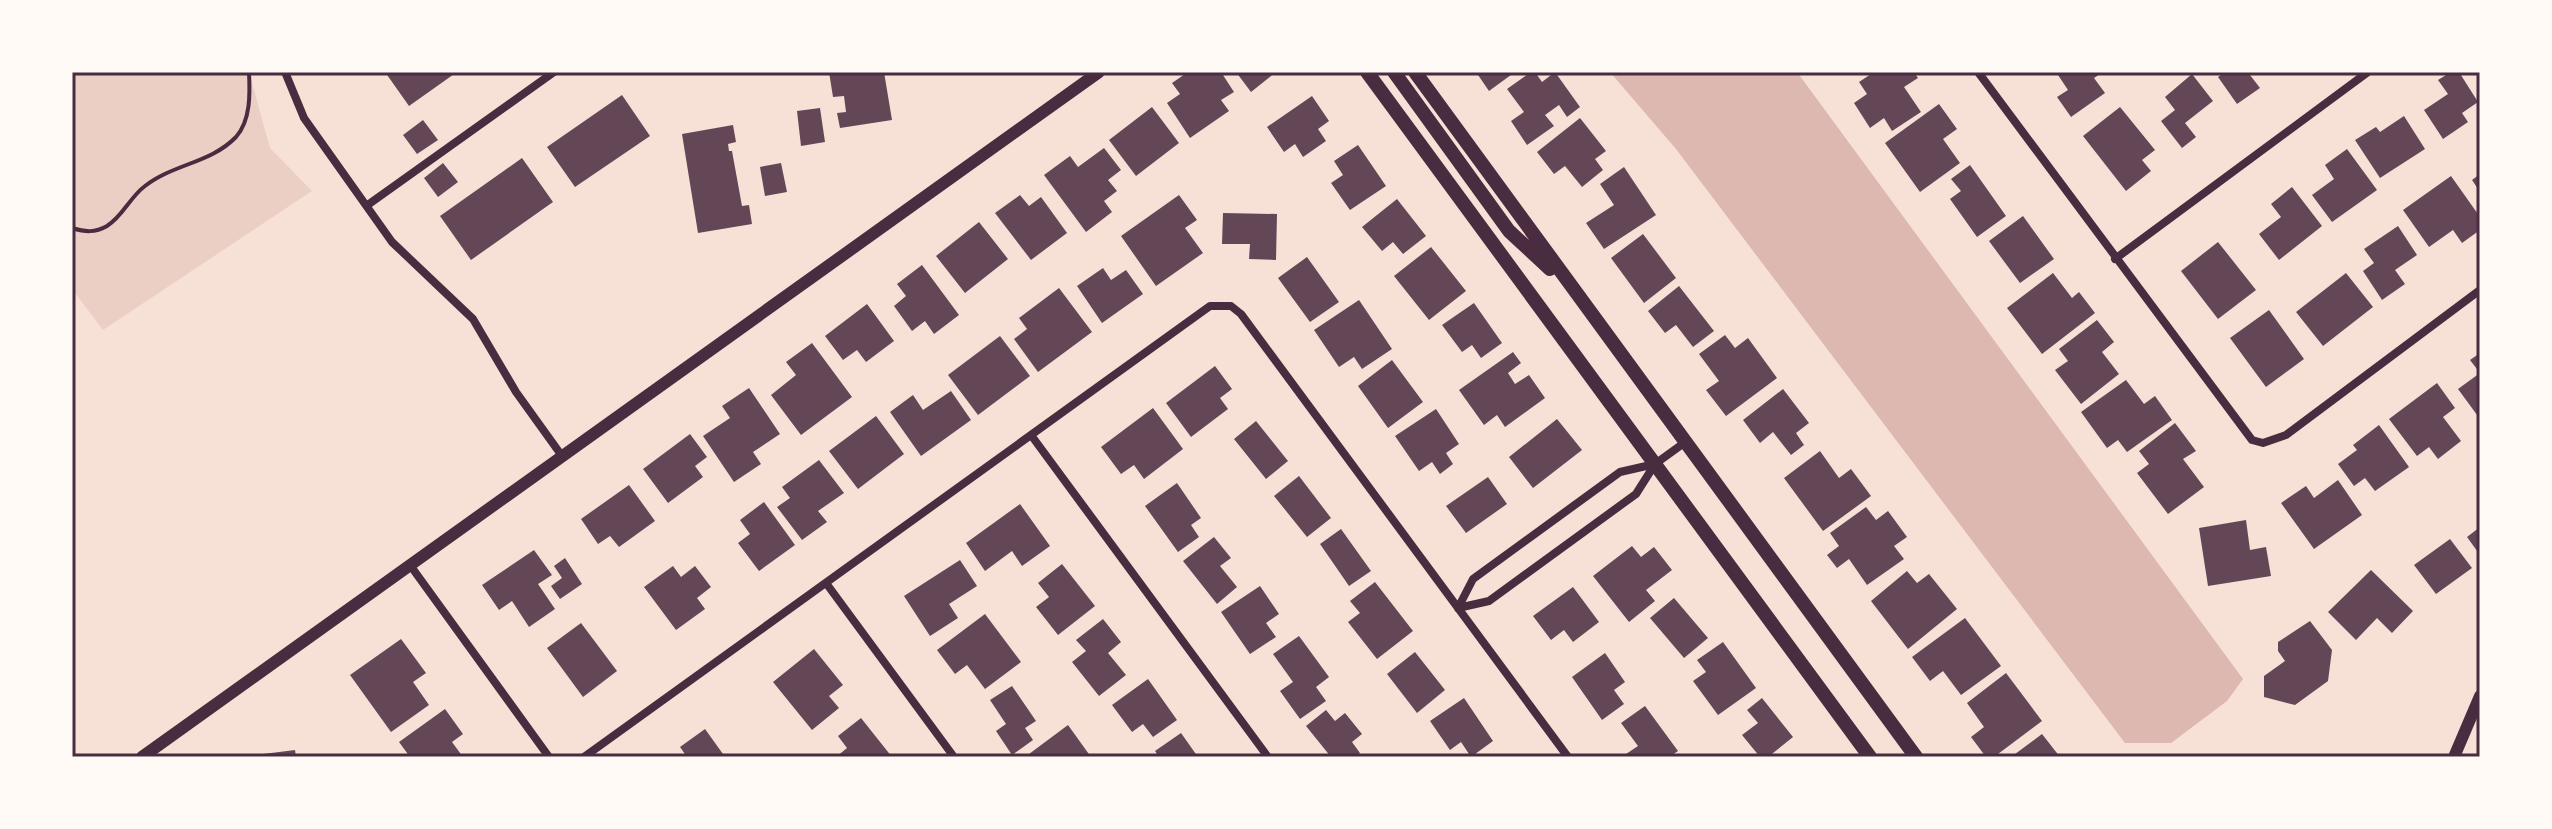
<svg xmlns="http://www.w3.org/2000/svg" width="2552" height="829" viewBox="0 0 2552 829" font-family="Roboto,sans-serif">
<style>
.green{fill:#ebcfc5}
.water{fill:#dcb8b0}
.building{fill:#644757}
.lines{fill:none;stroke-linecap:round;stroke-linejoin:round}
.path{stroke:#4a2c40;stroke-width:4}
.minor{stroke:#4a2c40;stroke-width:8}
.tertiary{stroke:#4a2c40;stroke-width:12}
.secondary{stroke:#4a2c40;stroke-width:14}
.neatline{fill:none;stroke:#4a2c40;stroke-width:3}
</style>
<rect width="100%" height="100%" fill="#f7e1d7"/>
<path class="green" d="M72,72H249L270,148L312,191L103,330L72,289Z"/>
<path class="water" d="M1610,72H1797L2243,679L2227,701L2171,743H2125L1676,149Z"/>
<path class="building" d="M385,72H457L409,106Z
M829,72H884L892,120L840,128L837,113L846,112L844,96L833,97Z
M1188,72H1221L1234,92L1221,100L1229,111L1190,138L1167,103L1180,94L1172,83Z
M1236,72H1276L1251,92Z
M1476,72H1515L1489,91Z
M1531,72H1535L1542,82L1555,72L1580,107L1567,117L1559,105L1545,115L1554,126L1527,145L1511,121L1524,112L1507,89Z
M1874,72H1914L1918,78L1904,87L1921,112L1892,131L1884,118L1870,128L1854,103L1867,94L1859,82Z
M2056,72H2103L2094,78L2105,93L2071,117L2057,97L2068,90Z
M2225,72H2254L2250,75L2260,88L2237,104L2218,77Z
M2451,72H2459L2478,102L2462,113L2468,122L2443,139L2424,110L2448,94L2438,80Z
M2192,74L2213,101L2185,123L2196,137L2182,148L2161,121L2175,110L2165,97Z
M622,95L650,136L575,187L547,147Z
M1312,96L1329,121L1318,129L1326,141L1303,157L1295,144L1284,152L1267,127Z
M1939,104L1957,129L1943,139L1960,163L1920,192L1885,143Z
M1152,107L1179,143L1136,176L1109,140Z
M2120,107L2155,150L2142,160L2151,171L2126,191L2083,136Z
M820,108L825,142L801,146L797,111Z
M2404,116L2425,149L2380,178L2355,140L2376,127L2380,132Z
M1580,118L1606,151L1595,159L1603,170L1582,187L1565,166L1554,174L1537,152Z
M423,120L438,140L417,154L403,135Z
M733,125L736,142L728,144L729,151H732L742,206L749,205L752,224L698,233L682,134Z
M1358,145L1386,186L1350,210L1331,183L1343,175L1334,161Z
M1104,148L1121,170L1108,180L1117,191L1104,201L1112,212L1086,232L1044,175L1070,156L1078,167Z
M2347,149L2377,190L2332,222L2312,195L2334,179L2325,165Z
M522,158L553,202L471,260L440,216Z
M443,163L458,182L438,197L424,178Z
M781,163L787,192L765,196L760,167Z
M1970,165L2006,216L1977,237L1950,199L1961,191L1951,179Z
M1624,167L1656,215L1604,249L1586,223L1614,205L1600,184Z
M2480,174V192L2472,180Z
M2451,176L2480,217V230L2462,243L2453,230L2429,247L2403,210Z
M2292,187L2322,226L2279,260L2259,234L2281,217L2271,204Z
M1020,195L1029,206L1041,197L1067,233L1031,260L995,213Z
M1179,195L1197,220L1185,228L1203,253L1156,286L1121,236Z
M1397,199L1426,236L1403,254L1393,242L1382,251L1362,227Z
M1223,213L1277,214L1276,260L1249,259L1250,244H1222Z
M2023,216L2054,259L2020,283L1989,241Z
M979,222L1008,259L965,293L936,256Z
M2398,226L2417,255L2395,270L2405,284L2382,300L2363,271L2374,263L2364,249Z
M1643,234L1676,278L1644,303L1611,258Z
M2218,242L2256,290L2218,319L2181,271Z
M1431,247L1466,291L1429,320L1394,276Z
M1307,257L1339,302L1310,322L1278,278Z
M922,265L959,315L934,334L925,321L912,331L894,306L906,296L897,284Z
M1103,268L1111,280L1126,270L1143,294L1102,323L1077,286Z
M2053,273L2072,298L2079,292L2095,313L2042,354L2007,308Z
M2346,273L2373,307L2323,346L2296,312Z
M1679,286L1714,331L1693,347L1676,325L1665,333L1648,311Z
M1059,288L1092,332L1038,372L1014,339L1027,329L1019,318Z
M1359,300L1392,349L1362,369L1354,357L1339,367L1314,330Z
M1474,303L1502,343L1481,358L1472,345L1462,352L1442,325Z
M867,304L894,341L866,362L857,350L843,360L825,336Z
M2269,310L2304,359L2266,387L2230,338Z
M2097,320L2114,342L2102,352L2119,374L2081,404L2055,370L2068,361L2059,349Z
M1725,335L1735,348L1748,338L1777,378L1726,416L1706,390L1719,381L1699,354Z
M1000,336L1030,376L978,415L948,375Z
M812,343L852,397L801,435L771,395L796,375L786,362Z
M1513,352L1521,363L1508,373L1515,384L1529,375L1545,398L1505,427L1497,415L1484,425L1459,390Z
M2480,353V419L2458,389L2480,373L2470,360Z
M1392,360L1423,402L1388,428L1358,386Z
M1215,366L1232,389L1220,398L1228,409L1191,437L1166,403Z
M2126,380L2144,404L2155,396L2172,420L2127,452L2118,440L2107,448L2081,412Z
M2437,383L2455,408L2443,417L2461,441L2438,459L2429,447L2417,456L2389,419Z
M749,388L780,434L753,452L761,464L734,482L703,436L730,418L722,406Z
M1783,389L1809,423L1796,433L1804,445L1791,455L1773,432L1760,443L1743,420Z
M951,391L971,420L921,456L890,412L913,395L923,410Z
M1153,408L1183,449L1144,479L1134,465L1121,474L1101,447Z
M1436,409L1459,444L1446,453L1453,464L1440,474L1432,462L1419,471L1395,436Z
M876,416L904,454L858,489L829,451Z
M1557,419L1582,450L1533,488L1509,457Z
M1256,421L1288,461L1266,479L1234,439Z
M2175,423L2196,451L2183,459L2204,487L2168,514L2137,473L2149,464L2139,451Z
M2379,425L2409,467L2375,491L2365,478L2354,486L2338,464L2357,450L2353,445Z
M690,434L707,457L695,466L703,477L668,503L643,469Z
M1820,451L1839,478L1851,469L1871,496L1823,531L1784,478Z
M819,460L844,493L818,511L827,522L802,540L777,507L790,498L782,487Z
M1299,476L1331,518L1307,537L1274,496Z
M1488,477L1507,504L1466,533L1446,506Z
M2338,480L2362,515L2314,549L2281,503L2306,486L2314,498Z
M1177,483L1201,518L1191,525L1199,537L1178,552L1145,506Z
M629,485L655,521L619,547L610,536L598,544L581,519Z
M764,502L795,545L759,571L738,543L750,534L740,520Z
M1020,504L1050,546L1022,566L1012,551L985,571L966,543Z
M1866,507L1876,520L1888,511L1907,537L1894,546L1904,559L1867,585L1849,559L1837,568L1827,555L1839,546L1830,533Z
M2246,520L2250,550L2266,547L2271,576L2208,586L2199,528Z
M2480,527V555L2467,537Z
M1341,529L1371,571L1349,586L1320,544Z
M1214,537L1231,558L1220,566L1237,587L1217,604L1183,561Z
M2450,539L2472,568L2436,594L2414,565Z
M1632,546L1641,557L1654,547L1672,570L1646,590L1655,601L1629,622L1593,576Z
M534,550L552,575L538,584L555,609L529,627L512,601L499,610L482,585Z
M565,558L582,584L560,599L551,586L562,578L554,566Z
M960,560L977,586L949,604L958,618L930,636L904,596Z
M1062,564L1095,606L1058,635L1036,607L1049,597L1038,583Z
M673,566L681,577L695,566L711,587L697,598L705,609L676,630L644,587Z
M2371,570L2413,611L2392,633L2377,618L2356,640L2328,612Z
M1907,571L1917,583L1929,574L1957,609L1908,649L1871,601Z
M1375,582L1413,631L1377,659L1348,622L1360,613L1350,601Z
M1260,586L1279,614L1266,623L1276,637L1250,654L1221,612Z
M1573,587L1599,622L1573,642L1564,630L1551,640L1533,616Z
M1674,598L1708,638L1684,658L1650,618Z
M985,614L1021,662L985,689L967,665L955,674L937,650Z
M1965,618L2001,666L1961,695L1943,671L1930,681L1912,657Z
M1103,619L1121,642L1108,653L1126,675L1099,696L1072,662L1086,651L1076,640Z
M2310,621L2332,650L2328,681L2295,705L2264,697V676L2285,661L2278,651V642Z
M581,623L617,671L583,697L547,648Z
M1299,636L1329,677L1316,687L1326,701L1300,719L1280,691L1293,682L1273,654Z
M401,639L426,673L413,682L429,705L391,732L350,675Z
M1723,642L1756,688L1718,715L1693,681L1706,672L1697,660Z
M814,649L843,685L829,696L839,708L812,730L773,682Z
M1415,652L1445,690L1417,713L1387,674Z
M1605,653L1625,682L1614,690L1624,704L1602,720L1572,677Z
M2006,673L2042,721L1994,757H1986L1971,737L1984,727L1967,703Z
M1148,679L1177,720L1153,737L1143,724L1132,732L1112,705Z
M1012,686L1036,721L1025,728L1033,740L1012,755L996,731L1006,724L990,700Z
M1464,698L1493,741L1471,757L1461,742L1450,750L1430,721Z
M1762,698L1793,737L1768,757H1760L1742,735L1758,723L1747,710Z
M1645,706L1678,751L1669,757L1626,754L1638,746L1621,723Z
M445,709L463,734L452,742L463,757H410L399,742Z
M1326,710L1335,721L1345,713L1362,734L1352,742L1360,753L1355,757H1331L1306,726Z
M861,718L892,757H836L847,748L838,736Z
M1068,725L1091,757H1025Z
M705,729L723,754L687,757L680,747Z
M1181,733L1198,757H1159L1155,751Z
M2042,734L2060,757H2011Z
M295,750L296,757H255V755Z"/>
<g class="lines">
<path class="path" d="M72,228C85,232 95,233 107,226C123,216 130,197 145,186C173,164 211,163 236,137C251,120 250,93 249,72"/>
<path class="minor" d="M285,72L304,118L392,242L473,319L516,392L562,456
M1978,72L2252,440L2263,443L2286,435L2480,290
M369,204L554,72
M2115,259L2368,72
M1031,435L1268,757
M410,565L549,757
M826,583L954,757
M1458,608L1489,601L1636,494L1655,464L1684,443
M1458,608L1473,579L1620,472L1655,464
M584,757L1210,306H1231L1241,314L1568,757"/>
<path class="tertiary" d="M142,757L1099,72
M2454,757L2480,696"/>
<path class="secondary" d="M1367,72L1870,757
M1394,72L1509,231L1550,269
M1415,72L1916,757"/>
</g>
<rect width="2552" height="829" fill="none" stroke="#fffaf5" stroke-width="148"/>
<rect x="74" y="74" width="2404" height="681" class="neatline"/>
</svg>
